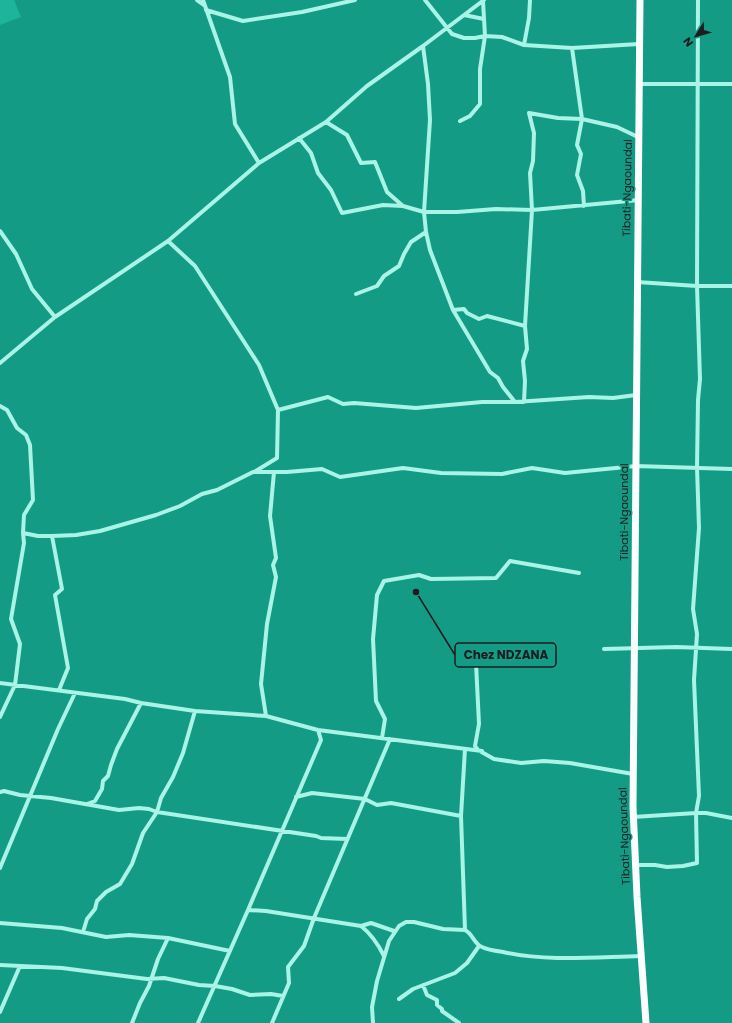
<svg xmlns="http://www.w3.org/2000/svg" width="732" height="1023" viewBox="0 0 732 1023" font-family="Poppins,sans-serif">
<style>
.green{fill:#1cb59c}
.lines{fill:none;stroke-linecap:round;stroke-linejoin:round}
.minor{stroke:#a9f3e7;stroke-width:4}
.trunk{stroke:#fafffe;stroke-width:7}
.labels{text-anchor:middle;dominant-baseline:central;stroke-width:3;stroke-linejoin:round;paint-order:stroke}
.street-label{font-size:11px;fill:#1d1d1d;stroke:#149b86}
.leader{fill:none;stroke:#1d1d1d;stroke-width:1.5}
.callout-dot{fill:#1d1d1d;stroke:#149b86;stroke-width:1.5}
.callout{fill:#149b86;stroke:#1d1d1d;stroke-width:1.5}
.callout-label{font-size:12px;text-anchor:middle;font-weight:bold;fill:#1d1d1d}
</style>
<rect width="100%" height="100%" fill="#149b86"/>
<path class="green" d="M0,0H14L21,17L0,25Z"/>
<g class="lines">
<path class="minor" d="M197,0L204,5
M203,0L230,77L235,124L259,163
M425,0L452,34L464,38H475L485,36L502,37L524,45L572,48L639,44
M206,10L243,21L302,12L355,0
M464,15L484,19
M524,45L529,18L530,0
M423,46L428,84L430,120L424,212H457L496,209L532,210L639,200
M572,48L582,119L577,145L581,154L577,175L583,191L584,206
M639,84H732
M460,121L470,116L480,104V69L485,36L483,1
M326,122L347,135L361,163L375,162L387,192L403,206L424,212L426,232L430,250L453,310L490,372L498,378L503,387L515,402
M299,138L311,153L318,173L331,190L342,213L383,205L403,206
M0,231L16,254L32,289L55,317
M168,241L195,266L259,365L278,410L277,458L254,472
M637,282L697,286H732
M356,294L377,286L384,276L399,266L404,254L411,242L426,232
M453,310L464,309L467,313L479,319L487,316L525,326
M0,363L55,317L168,241L259,163L326,122L367,86L423,46L484,0
M524,402L525,381L523,361L527,349L525,326L532,210L530,173L533,161L534,133L529,113L558,118L582,119L617,127L638,137
M0,406L7,410L17,428L26,435L30,445L33,500L24,515L23,533L38,536H52L76,535L100,531L156,515L180,506L202,494L217,490L253,472H287L322,469L340,477L403,468L441,473L502,474L532,468L565,473L636,466L732,469
M278,410L328,397L343,404L354,403L416,408L482,402H515L589,397L613,398L636,395
M52,536L62,589L55,595L68,668L59,690
M604,649L676,647L732,649
M476,663L479,724L475,746L478,750L494,759L521,763L544,761L570,763L633,774
M0,683L125,699L141,703L195,711L266,716L318,730L482,751
M266,716L261,684L267,624L276,577L273,565L276,558L270,516L274,472
M0,717L15,685L20,644L11,619L24,543L23,533
M382,738L385,719L376,701L373,639L377,595L384,581L419,575L431,579L496,578L510,561L579,573
M465,749L461,816L465,930
M0,792L4,791L20,795L51,798L119,810L139,808L149,809L157,812L316,836L321,838L347,839
M296,797L312,793L365,799L377,805L391,803L461,816
M87,804L95,801L102,789L103,781L108,776L111,765L117,749L141,703
M633,817L696,813L699,796L694,680L697,634L693,609L699,528L697,467L698,400L700,379L697,286L698,0
M636,865H655L667,867L683,866L697,863L696,813H706L732,818
M0,868L58,729L75,693
M248,910L266,911L361,926C370,933 379,946 384,956
M0,923L62,928L106,937L129,935L168,938L230,951
M361,926L371,923L394,931
M83,932L87,919L95,909L97,901L106,892L120,884L132,864L143,833L157,812L161,798L173,777L183,753L195,711
M0,965L62,968L147,979L164,978L199,985L215,986L232,989L250,995L271,994L283,996
M423,985L427,995L437,1000V1005L442,1009V1011L459,1023
M399,999L413,989L455,973L467,963L479,946
M0,1012L20,966
M132,1023L140,1003L149,986L158,959L168,938
M198,1023L248,910L321,740L318,730
M272,1023L289,983L288,967L304,946L314,918L390,739
M373,1023L372,1007L377,981L389,941L399,926L406,922H414L443,929L465,930C473,934 474,944 482,947C488,950 496,951 503,952C548,962 595,957 641,956"/>
<path class="trunk" d="M640,0L633,807L637,897L646,1023"/>
</g>
<g class="labels">
<g class="street-label">
<text transform="translate(627 188) rotate(-89)">Tibati-Ngaoundal</text>
<text transform="translate(624 512) rotate(-90)">Tibati-Ngaoundal</text>
<text transform="translate(624 836) rotate(-92)">Tibati-Ngaoundal</text>
</g>
</g>
<path class="leader" d="M416 592L455 655"/>
<circle class="callout-dot" cx="416" cy="592" r="4"/>
<rect class="callout" x="455" y="643" width="101" height="24" rx="4"/>
<g class="callout-label">
<text x="506" y="659">Chez NDZANA</text>
</g>
<g transform="translate(696 36) rotate(233)" stroke="#149b86" stroke-width="3" paint-order="stroke">
<path d="M0-3L7 15L0 10L-7 15Z" fill="#1d1d1d"/>
<text y="-6" font-size="11" font-weight="bold" text-anchor="middle" fill="#1d1d1d">N</text>
</g>
</svg>
